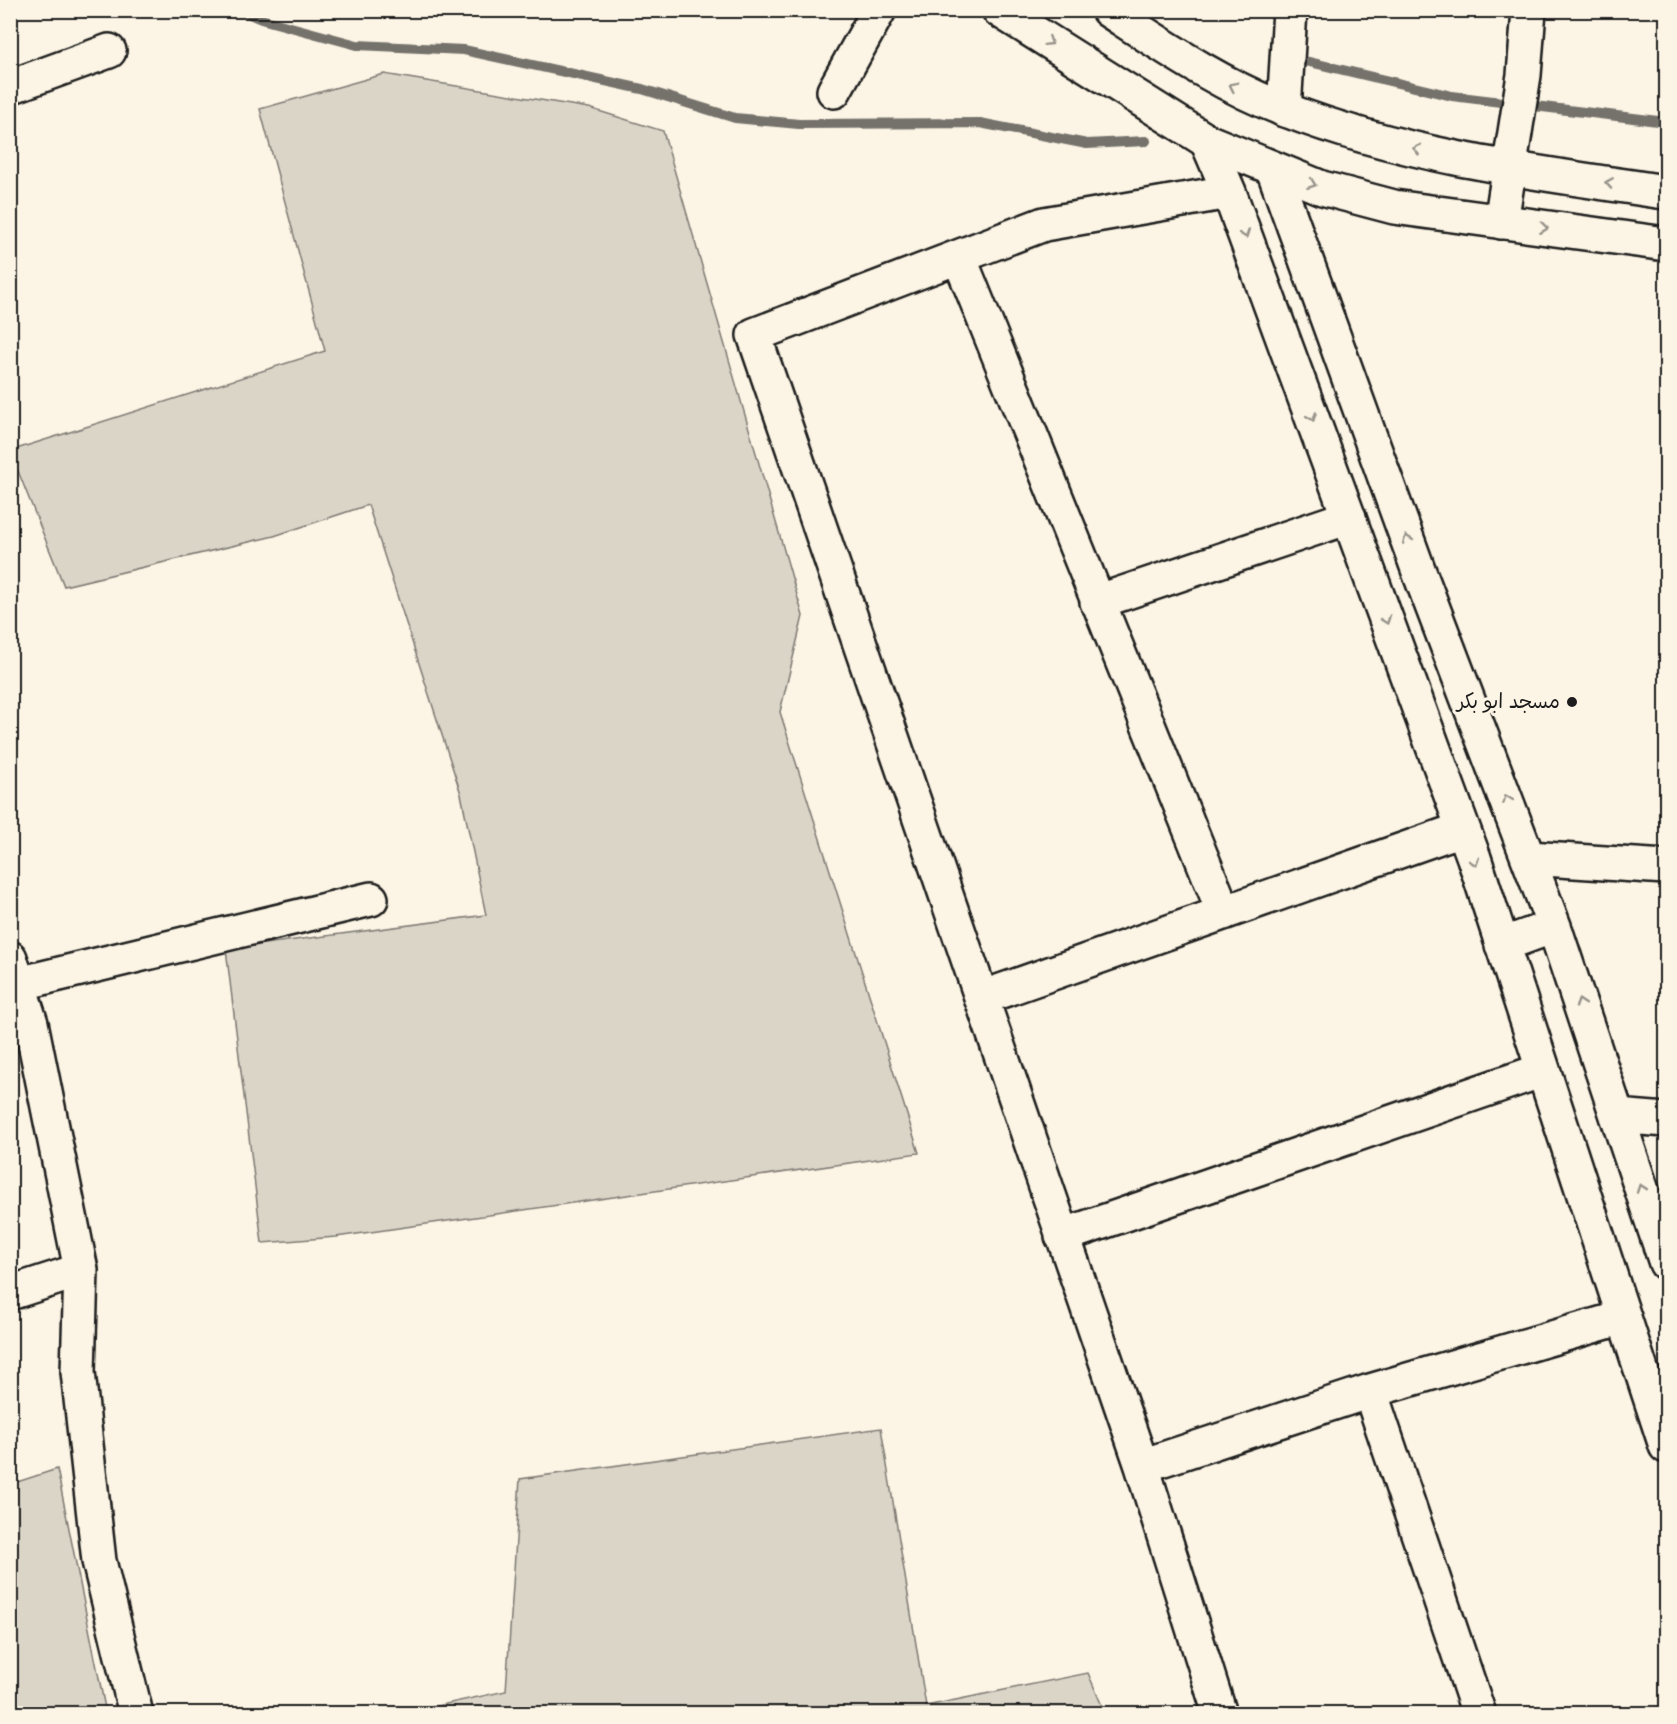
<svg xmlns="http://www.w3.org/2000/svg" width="1677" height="1724" viewBox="0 0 1677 1724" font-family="'Balsamiq Sans','Playpen Sans Arabic',sans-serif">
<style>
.green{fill:#dbd5c8;stroke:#7c7872;stroke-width:1.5}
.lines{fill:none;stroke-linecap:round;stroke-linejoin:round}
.stream{stroke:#75726c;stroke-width:10}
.minor-casing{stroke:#1c1c1c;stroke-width:38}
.major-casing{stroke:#1c1c1c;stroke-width:38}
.minor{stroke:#fcf5e5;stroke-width:33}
.major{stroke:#fcf5e5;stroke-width:33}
.oneway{stroke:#97938b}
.poi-dot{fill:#1c1c1c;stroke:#fcf5e5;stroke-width:2}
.labels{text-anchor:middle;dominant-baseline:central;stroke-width:6;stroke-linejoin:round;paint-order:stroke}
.poi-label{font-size:20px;fill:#1c1c1c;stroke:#fcf5e5;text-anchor:end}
</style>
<rect width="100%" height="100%" fill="#fcf5e5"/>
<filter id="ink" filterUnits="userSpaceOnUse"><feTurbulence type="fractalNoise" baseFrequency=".0167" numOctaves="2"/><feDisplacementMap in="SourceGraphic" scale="12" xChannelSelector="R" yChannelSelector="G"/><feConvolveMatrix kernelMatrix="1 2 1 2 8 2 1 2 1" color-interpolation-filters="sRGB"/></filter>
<g filter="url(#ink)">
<path class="green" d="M384,74L589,108L663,131L803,616L780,712L919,1153L336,1237L262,1243L226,949L486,915L461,794L368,505L274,536L64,586L10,451L325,351L260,109Z
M881,1428L926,1706L1088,1673L1105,1713H404L506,1691L520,1479Z
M57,1469L106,1713H11V1484Z"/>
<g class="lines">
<path class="stream" d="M240,10L261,19L357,45L464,50L642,89L735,118L799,124L980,123L1087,144L1146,141
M1301,60L1452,96L1666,122"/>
<g class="minor-casing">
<path id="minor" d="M10,87L109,51
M834,91L879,10
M1284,110L1290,10
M1207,141L1229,192L1474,858L1666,1446
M1273,169L1418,569L1554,926L1666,1263
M1501,222L1524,75L1529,10
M959,257L1224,913
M1097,602L1349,517
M1529,858L1666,867
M1502,945L1554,926
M10,958L31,1023L81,1270L78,1372L99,1561L136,1714
M18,984L371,899
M981,998L1462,829
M1617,1116L1666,1120
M1062,1236L1543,1070
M10,1293L81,1270
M1370,1391L1479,1714
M1142,1466L1370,1391L1624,1317
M1220,1714L1142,1466L754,335L1044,224L1229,192"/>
</g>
<g class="major-casing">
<path id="major" d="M999,10L1207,141L1322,188L1394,207L1666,244
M1108,10C1165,47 1222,86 1286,110C1407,157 1538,173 1666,192"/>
</g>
<use href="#minor" class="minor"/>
<use href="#major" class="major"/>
</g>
<defs><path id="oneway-chevron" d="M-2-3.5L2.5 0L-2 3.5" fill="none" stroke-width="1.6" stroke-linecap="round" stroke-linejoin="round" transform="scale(1.5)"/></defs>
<g class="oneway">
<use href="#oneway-chevron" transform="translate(1049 42) rotate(32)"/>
<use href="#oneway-chevron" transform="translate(1233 86) rotate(-154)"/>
<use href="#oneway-chevron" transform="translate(1417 149) rotate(-168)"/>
<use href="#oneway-chevron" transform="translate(1609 183) rotate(-171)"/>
<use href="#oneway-chevron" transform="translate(1312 184) rotate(20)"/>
<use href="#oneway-chevron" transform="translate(1544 228) rotate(7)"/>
<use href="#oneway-chevron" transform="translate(1245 234) rotate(70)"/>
<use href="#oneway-chevron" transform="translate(1312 417) rotate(70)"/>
<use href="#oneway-chevron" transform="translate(1407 539) rotate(-110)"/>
<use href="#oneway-chevron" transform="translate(1386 620) rotate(70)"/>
<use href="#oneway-chevron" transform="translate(1507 799) rotate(-111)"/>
<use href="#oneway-chevron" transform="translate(1475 862) rotate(71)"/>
<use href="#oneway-chevron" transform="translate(1580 1003) rotate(-108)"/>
<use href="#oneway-chevron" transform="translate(1641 1188) rotate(-109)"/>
</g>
</g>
<circle class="poi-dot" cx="1572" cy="702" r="6"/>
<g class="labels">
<g class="poi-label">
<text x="1560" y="702">مسجد ابو بكر</text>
</g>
</g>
<rect width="1677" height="1724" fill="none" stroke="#fcf5e5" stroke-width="36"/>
<rect x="18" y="18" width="1641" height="1688" fill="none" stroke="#1c1c1c" stroke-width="2" filter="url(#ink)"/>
</svg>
